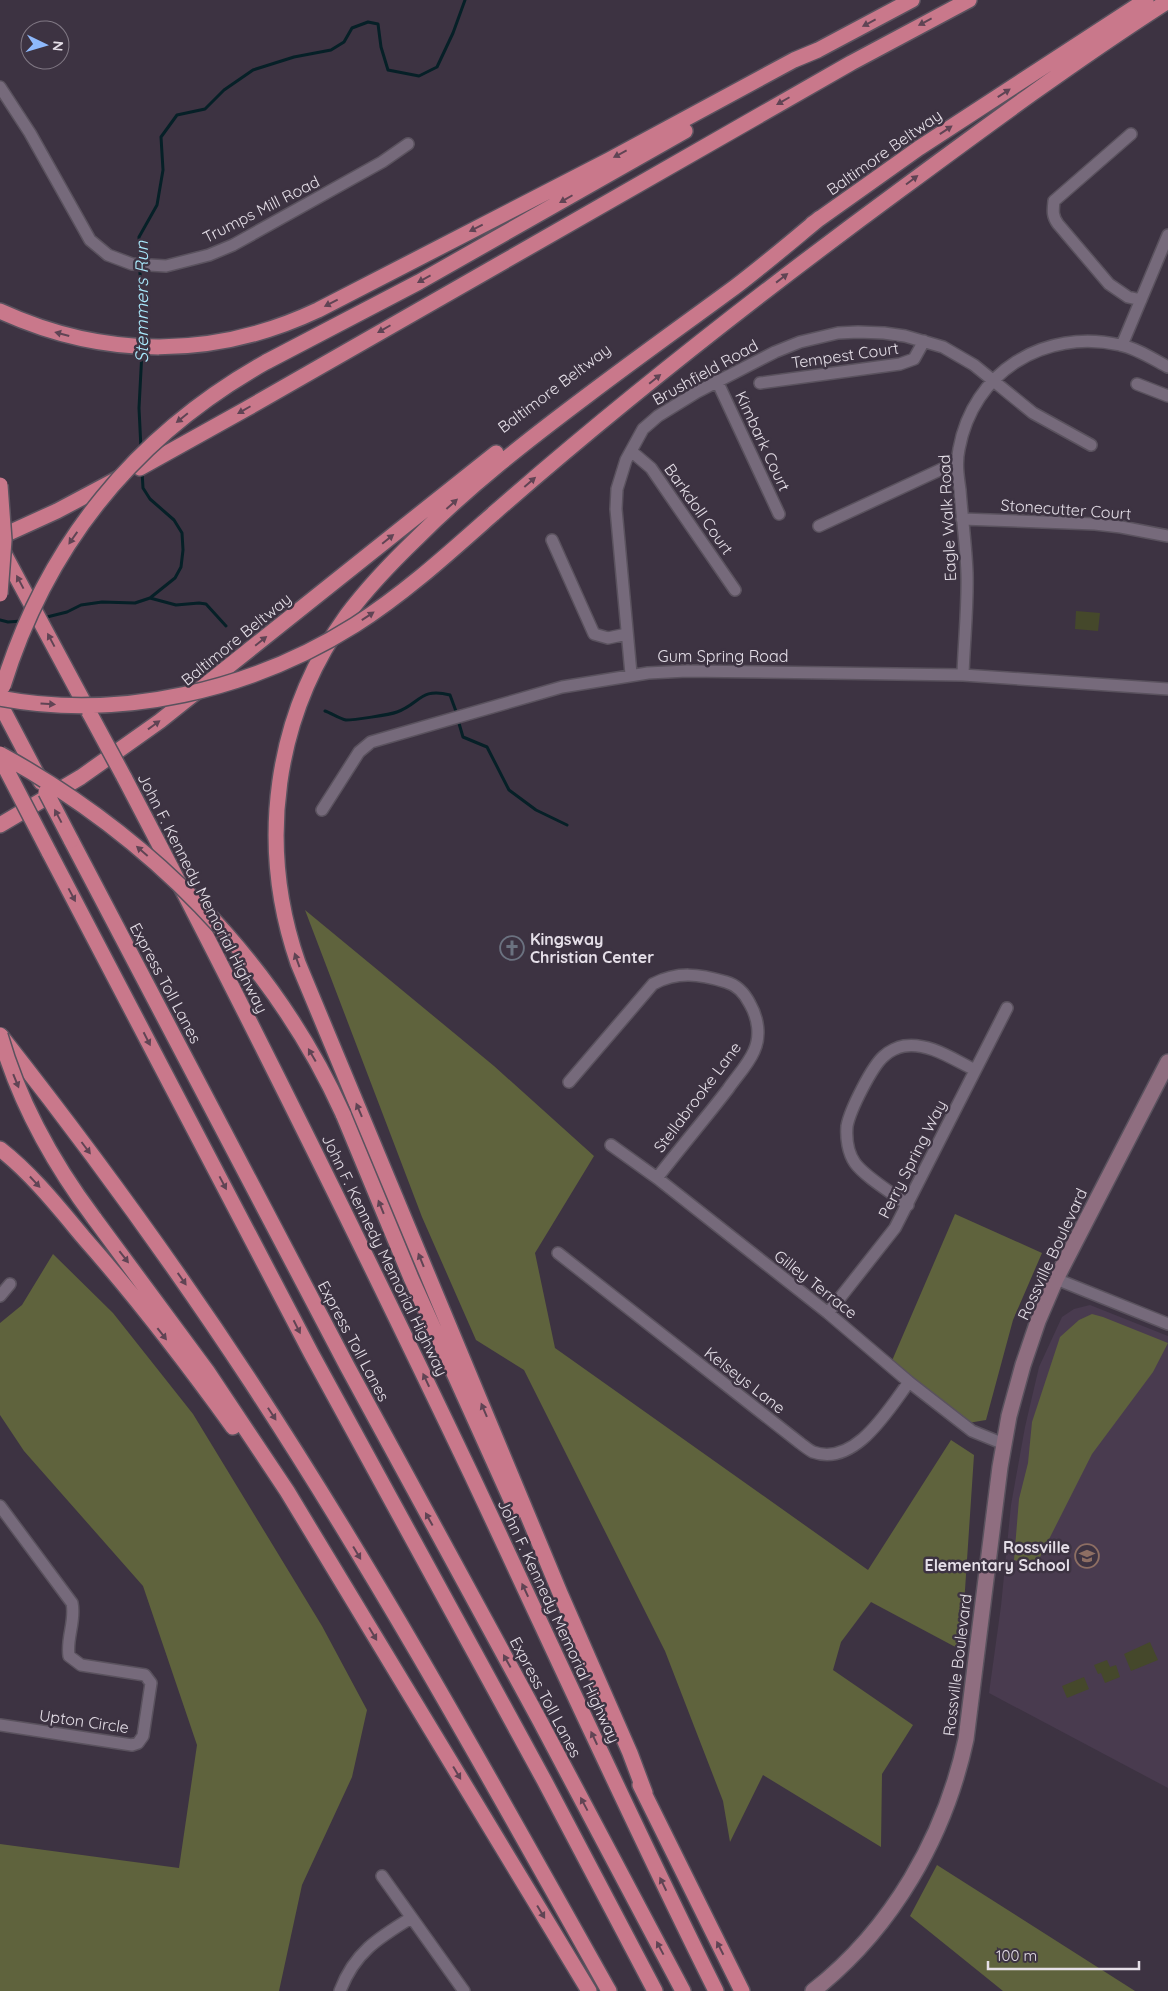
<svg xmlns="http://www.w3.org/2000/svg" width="1168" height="1991" viewBox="0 0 1168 1991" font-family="Quicksand,sans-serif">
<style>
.built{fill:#493b4f}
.green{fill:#45482b}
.forest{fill:#5f633d}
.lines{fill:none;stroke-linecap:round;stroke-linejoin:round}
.stream{stroke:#062027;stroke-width:3}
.minor-casing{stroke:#5a525e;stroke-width:14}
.secondary-casing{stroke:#5a525e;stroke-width:18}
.motorway-casing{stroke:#5a525e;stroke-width:18}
.minor{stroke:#766a7b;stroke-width:11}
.secondary{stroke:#8f6e80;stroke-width:15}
.motorway{stroke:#c9788b;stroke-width:15}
.motorway-bridge-casing{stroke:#5a525e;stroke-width:18;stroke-linecap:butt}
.motorway-bridge{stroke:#c9788b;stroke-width:15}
.oneway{fill:#604454}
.labels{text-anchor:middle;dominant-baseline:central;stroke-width:5;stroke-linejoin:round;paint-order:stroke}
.street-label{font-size:16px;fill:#e5dfe8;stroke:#3d3342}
.poi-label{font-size:16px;font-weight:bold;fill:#e5dfe8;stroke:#3d3342;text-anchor:start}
.water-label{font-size:18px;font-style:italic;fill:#abebfe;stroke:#3d3342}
</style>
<rect width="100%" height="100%" fill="#3d3342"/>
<path class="built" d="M1090,1305L1168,1336V1788L989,1693L1001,1606L1011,1505L1025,1427L1039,1367L1062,1317L1074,1309Z"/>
<path class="green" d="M1076,611L1100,613L1098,631L1075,629Z
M1150,1642L1158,1660L1131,1671L1124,1654Z
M1107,1660L1110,1667L1116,1665L1120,1677L1105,1683L1101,1673L1098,1674L1094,1665Z
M1084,1677L1089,1689L1067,1698L1062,1686Z"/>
<path class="forest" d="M305,910L494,1066L594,1156L535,1253L555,1348L868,1570L951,1440L974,1455L961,1650L871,1602L841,1642L833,1670L913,1725L882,1774L881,1847L763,1775L730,1842L723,1801L665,1651L524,1370L476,1340L422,1217Z
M955,1214L1042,1253L1013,1320L986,1420L962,1424L891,1363Z
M53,1254L113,1313L193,1414L322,1626L367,1710L352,1777L302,1885L279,1991H0V1844L179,1868L197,1745L143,1586L24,1451L0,1415V1323L22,1305Z
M1092,1314L1103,1317L1168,1343L1153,1372L1092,1454L1035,1567L1014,1560L1019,1499L1028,1463L1032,1422L1060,1337L1079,1320Z
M937,1865L1135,1991H1003L910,1916Z"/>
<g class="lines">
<path class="stream" d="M142,342L139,237L157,205L163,170L161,137L177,115L205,109L224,90L253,70L294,57L331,50L344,42L352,28L368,22L378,24L381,47L388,70L419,76L437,67L453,33L465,0
M141,449L139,408L142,351
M150,598L176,605L199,603L206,604L226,626
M43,618L67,612L81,605L102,602L135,603L150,598L175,578L181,567L183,550L182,533L174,520L150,499L143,488L142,471
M0,620L8,622L22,621
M325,711C331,713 340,719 346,720C354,720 389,715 397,712C420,704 420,687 450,695L457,714
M458,720L463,737L487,747L509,790L536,810L567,825"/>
<g class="minor-casing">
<path id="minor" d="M0,87L30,133L90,240L108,255L132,264L166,266L209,255L233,245L382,162L408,144
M1131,134L1054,201C1053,210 1052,216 1058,224L1109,284L1128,297L1141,300
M1122,345L1168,235
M717,381L779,514
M760,383L900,364L914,359L924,341
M1137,384L1168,396
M631,451L651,468L735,590
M962,519L1095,524L1121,527L1168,536
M819,526L957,462
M552,540L594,634L608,638L627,634
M631,674L616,509L617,489L626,460L643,429L658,416L697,392L775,352L800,342L838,333L858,332L884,333L905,336L943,347L974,365L1033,413L1091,445
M963,675C964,641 968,607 967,573C966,545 962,518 960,490C958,476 956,463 959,449C973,372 1044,328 1120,345C1136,348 1153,359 1168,367
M322,810L359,752L371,742L562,687L648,673L687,671L963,675L1168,689
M569,1082L653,984C678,971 699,974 726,982C737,985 745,994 750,1004C758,1018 761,1036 754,1051C748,1065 736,1077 728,1089C705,1119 680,1148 657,1178
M611,1145L657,1178L828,1313L909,1382L972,1431L1004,1444
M908,1205C894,1194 865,1177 855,1163C848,1153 846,1138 847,1126C850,1110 872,1066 884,1056C889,1051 898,1047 904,1046C929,1042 954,1060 975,1070
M558,1253L800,1443C804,1446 809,1450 813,1452C855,1467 888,1410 909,1382
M1056,1279L1168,1324
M0,1296L10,1284
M828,1313L895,1228L1007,1008
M0,1506L72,1603C76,1621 66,1638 69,1656L81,1665L145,1675L151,1683L143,1736L138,1743L132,1745L0,1725
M382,1876L464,1991
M340,1991C354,1953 378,1938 411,1918"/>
</g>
<g class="secondary-casing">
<path id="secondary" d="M813,1991C892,1929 945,1837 966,1739L1000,1467L1009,1416L1023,1365L1038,1321L1056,1279L1168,1062"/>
</g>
<g class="motorway-casing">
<path id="motorway" d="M812,224L919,148L1146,0
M0,311C105,359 214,359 318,310L609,160L794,60L818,50L912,0
M266,362L419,282L685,131
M140,468L246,409L851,63L969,0
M493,514C623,400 760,293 900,190C988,125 1076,60 1168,1
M0,537L57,511L119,478
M0,546L90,714
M0,704L41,782
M124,777C245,1008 360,1241 472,1476C553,1648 631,1821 716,1991
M0,825L81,777L160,721L496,453
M71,840L347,1366L540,1721L683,1991
M49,852L311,1353L544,1780L655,1991
M1,1036C89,1148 173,1263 251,1382C380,1579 494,1786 609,1991
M343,1114L411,1278L516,1511
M0,1149C32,1174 58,1207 84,1238C137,1298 186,1362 233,1427
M94,1218L207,1371L287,1491L589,1991
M640,1785L742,1991
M645,1793L630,1753L560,1593L298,963C257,845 274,716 347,615C368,587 392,562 417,538C470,485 528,440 588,395C637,358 686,323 735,287C764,265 792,241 820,218"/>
</g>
<use href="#minor" class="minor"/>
<use href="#secondary" class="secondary"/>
<use href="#motorway" class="motorway"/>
<g class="motorway-bridge-casing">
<path id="motorway-bridge" d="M0,485L4,540L0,594
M3,686C47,544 136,435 266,362
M0,698C120,721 252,690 355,625C404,594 449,553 493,514
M90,714L124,777
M0,754C148,835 273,959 343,1114
M5,767L49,852
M46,792L71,840
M0,1035C19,1102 53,1163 94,1218"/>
</g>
<use href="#motorway-bridge" class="motorway-bridge"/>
</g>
<defs><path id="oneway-solid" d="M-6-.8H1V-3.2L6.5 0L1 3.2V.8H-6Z" transform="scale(1.25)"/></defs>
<g class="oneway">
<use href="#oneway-solid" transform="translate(925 22) rotate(152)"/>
<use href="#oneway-solid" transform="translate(869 23) rotate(152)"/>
<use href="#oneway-solid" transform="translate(1004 93) rotate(-33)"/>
<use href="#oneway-solid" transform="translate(783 101) rotate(150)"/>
<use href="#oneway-solid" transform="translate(946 130) rotate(-34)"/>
<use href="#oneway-solid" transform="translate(620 154) rotate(152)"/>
<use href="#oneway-solid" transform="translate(912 180) rotate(-37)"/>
<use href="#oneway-solid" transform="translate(566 199) rotate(150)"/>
<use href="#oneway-solid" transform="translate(476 228) rotate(153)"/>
<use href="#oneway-solid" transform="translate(782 278) rotate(-38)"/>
<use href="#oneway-solid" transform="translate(424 279) rotate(151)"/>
<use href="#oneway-solid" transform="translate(331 303) rotate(153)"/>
<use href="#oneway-solid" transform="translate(384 329) rotate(150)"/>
<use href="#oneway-solid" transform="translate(62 334) rotate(-165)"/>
<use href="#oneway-solid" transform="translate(655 379) rotate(-39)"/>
<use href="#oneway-solid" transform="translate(244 410) rotate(150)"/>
<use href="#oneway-solid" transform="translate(182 418) rotate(141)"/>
<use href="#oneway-solid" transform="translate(530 482) rotate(-41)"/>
<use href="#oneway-solid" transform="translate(452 504) rotate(-42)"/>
<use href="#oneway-solid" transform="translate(73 538) rotate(125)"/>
<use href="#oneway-solid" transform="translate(388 539) rotate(-39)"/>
<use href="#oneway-solid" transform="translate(20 582) rotate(-118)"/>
<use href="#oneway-solid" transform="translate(368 616) rotate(-34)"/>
<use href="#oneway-solid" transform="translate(51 640) rotate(-118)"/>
<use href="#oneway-solid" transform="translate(261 641) rotate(-39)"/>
<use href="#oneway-solid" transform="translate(48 704) rotate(4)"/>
<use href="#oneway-solid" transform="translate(154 725) rotate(-36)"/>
<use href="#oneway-solid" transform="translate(58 816) rotate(-118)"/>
<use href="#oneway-solid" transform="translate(142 851) rotate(-139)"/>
<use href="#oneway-solid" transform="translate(72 895) rotate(62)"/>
<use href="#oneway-solid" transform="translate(297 960) rotate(-110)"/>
<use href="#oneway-solid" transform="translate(147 1039) rotate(63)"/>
<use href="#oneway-solid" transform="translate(312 1055) rotate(-120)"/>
<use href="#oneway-solid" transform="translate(16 1081) rotate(68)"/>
<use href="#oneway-solid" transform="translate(359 1110) rotate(-113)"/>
<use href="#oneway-solid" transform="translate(86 1148) rotate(53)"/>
<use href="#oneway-solid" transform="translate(35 1182) rotate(47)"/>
<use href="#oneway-solid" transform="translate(223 1183) rotate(62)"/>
<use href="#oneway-solid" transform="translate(381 1207) rotate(-112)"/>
<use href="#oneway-solid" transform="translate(124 1257) rotate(52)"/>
<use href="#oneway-solid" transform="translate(421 1260) rotate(-112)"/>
<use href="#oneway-solid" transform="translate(182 1279) rotate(55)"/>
<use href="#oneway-solid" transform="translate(297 1327) rotate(63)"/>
<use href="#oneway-solid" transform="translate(162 1334) rotate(52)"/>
<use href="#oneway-solid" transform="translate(426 1380) rotate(-115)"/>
<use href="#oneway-solid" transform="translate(484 1410) rotate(-113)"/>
<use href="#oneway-solid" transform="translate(272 1414) rotate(57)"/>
<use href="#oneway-solid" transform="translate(429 1519) rotate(-119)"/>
<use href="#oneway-solid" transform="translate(357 1553) rotate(59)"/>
<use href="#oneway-solid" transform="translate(525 1590) rotate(-115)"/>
<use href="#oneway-solid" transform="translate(373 1634) rotate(59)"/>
<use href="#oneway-solid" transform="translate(507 1661) rotate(-119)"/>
<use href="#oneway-solid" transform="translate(594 1738) rotate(-115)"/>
<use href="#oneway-solid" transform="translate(457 1773) rotate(59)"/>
<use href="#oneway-solid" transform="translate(584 1804) rotate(-118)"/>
<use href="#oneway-solid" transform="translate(663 1884) rotate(-116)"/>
<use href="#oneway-solid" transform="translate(541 1912) rotate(59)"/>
<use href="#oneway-solid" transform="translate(660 1948) rotate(-118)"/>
<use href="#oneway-solid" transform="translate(720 1948) rotate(-117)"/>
</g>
<defs>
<g id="church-ring" transform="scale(1.25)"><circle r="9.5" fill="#3d3342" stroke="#6b7280" stroke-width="1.5"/><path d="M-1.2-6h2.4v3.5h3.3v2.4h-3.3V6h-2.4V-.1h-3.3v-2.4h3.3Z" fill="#6b7280"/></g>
<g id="school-ring" transform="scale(1.25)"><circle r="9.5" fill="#3d3342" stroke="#8d6e63" stroke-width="1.5"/><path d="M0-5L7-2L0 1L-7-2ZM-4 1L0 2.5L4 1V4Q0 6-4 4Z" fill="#8d6e63"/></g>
</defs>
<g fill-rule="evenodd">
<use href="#church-ring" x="512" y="948"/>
<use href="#school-ring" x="1087" y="1556"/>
</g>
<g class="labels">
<g class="street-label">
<text transform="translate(884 152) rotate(-35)">Baltimore Beltway</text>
<text transform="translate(261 209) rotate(-27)">Trumps Mill Road</text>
<text transform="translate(845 355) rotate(-8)">Tempest Court</text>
<text transform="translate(705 372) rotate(-29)">Brushfield Road</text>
<text transform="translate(554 388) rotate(-37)">Baltimore Beltway</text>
<text transform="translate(763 441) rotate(65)">Kimbark Court</text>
<text transform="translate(699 509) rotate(55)">Barkdoll Court</text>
<text transform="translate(1066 509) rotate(4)">Stonecutter Court</text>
<text transform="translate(947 518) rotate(-93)">Eagle Walk Road</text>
<text transform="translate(236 639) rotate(-39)">Baltimore Beltway</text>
<text x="723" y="656">Gum Spring Road</text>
<text transform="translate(203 893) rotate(63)">John F. Kennedy Memorial Highway</text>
<text transform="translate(166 983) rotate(62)">Express Toll Lanes</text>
<text transform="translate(697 1097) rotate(-53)">Stellabrooke Lane</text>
<text transform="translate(912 1159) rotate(-63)">Perry Spring Way</text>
<text transform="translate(1052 1254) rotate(-65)">Rossville Boulevard</text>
<text transform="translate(385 1255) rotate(64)">John F. Kennedy Memorial Highway</text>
<text transform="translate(816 1284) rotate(38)">Gilley Terrace</text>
<text transform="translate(354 1341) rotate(62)">Express Toll Lanes</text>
<text transform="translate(745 1380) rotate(38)">Kelseys Lane</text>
<text transform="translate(559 1621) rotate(65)">John F. Kennedy Memorial Highway</text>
<text transform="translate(957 1665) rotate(-83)">Rossville Boulevard</text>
<text transform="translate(546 1697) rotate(62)">Express Toll Lanes</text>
<text transform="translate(84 1721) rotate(8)">Upton Circle</text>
</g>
<g class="poi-label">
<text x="530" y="939">Kingsway<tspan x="530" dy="18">Christian Center</tspan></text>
<text x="1070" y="1547" text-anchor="end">Rossville<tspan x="1070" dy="18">Elementary School</tspan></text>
</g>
<g class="water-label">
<text transform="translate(141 302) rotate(-90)">Stemmers Run</text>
</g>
</g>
<g transform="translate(45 45) rotate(95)"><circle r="24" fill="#3d3342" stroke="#807884"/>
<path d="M0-4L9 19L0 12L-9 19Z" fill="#8eb9fc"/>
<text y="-8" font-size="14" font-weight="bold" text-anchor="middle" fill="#e5dfe8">N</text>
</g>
<path d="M988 1961v8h151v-8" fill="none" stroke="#e5dfe8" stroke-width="2.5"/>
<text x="996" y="1961" font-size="15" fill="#e5dfe8" stroke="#3d3342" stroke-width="4" paint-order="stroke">100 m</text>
</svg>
